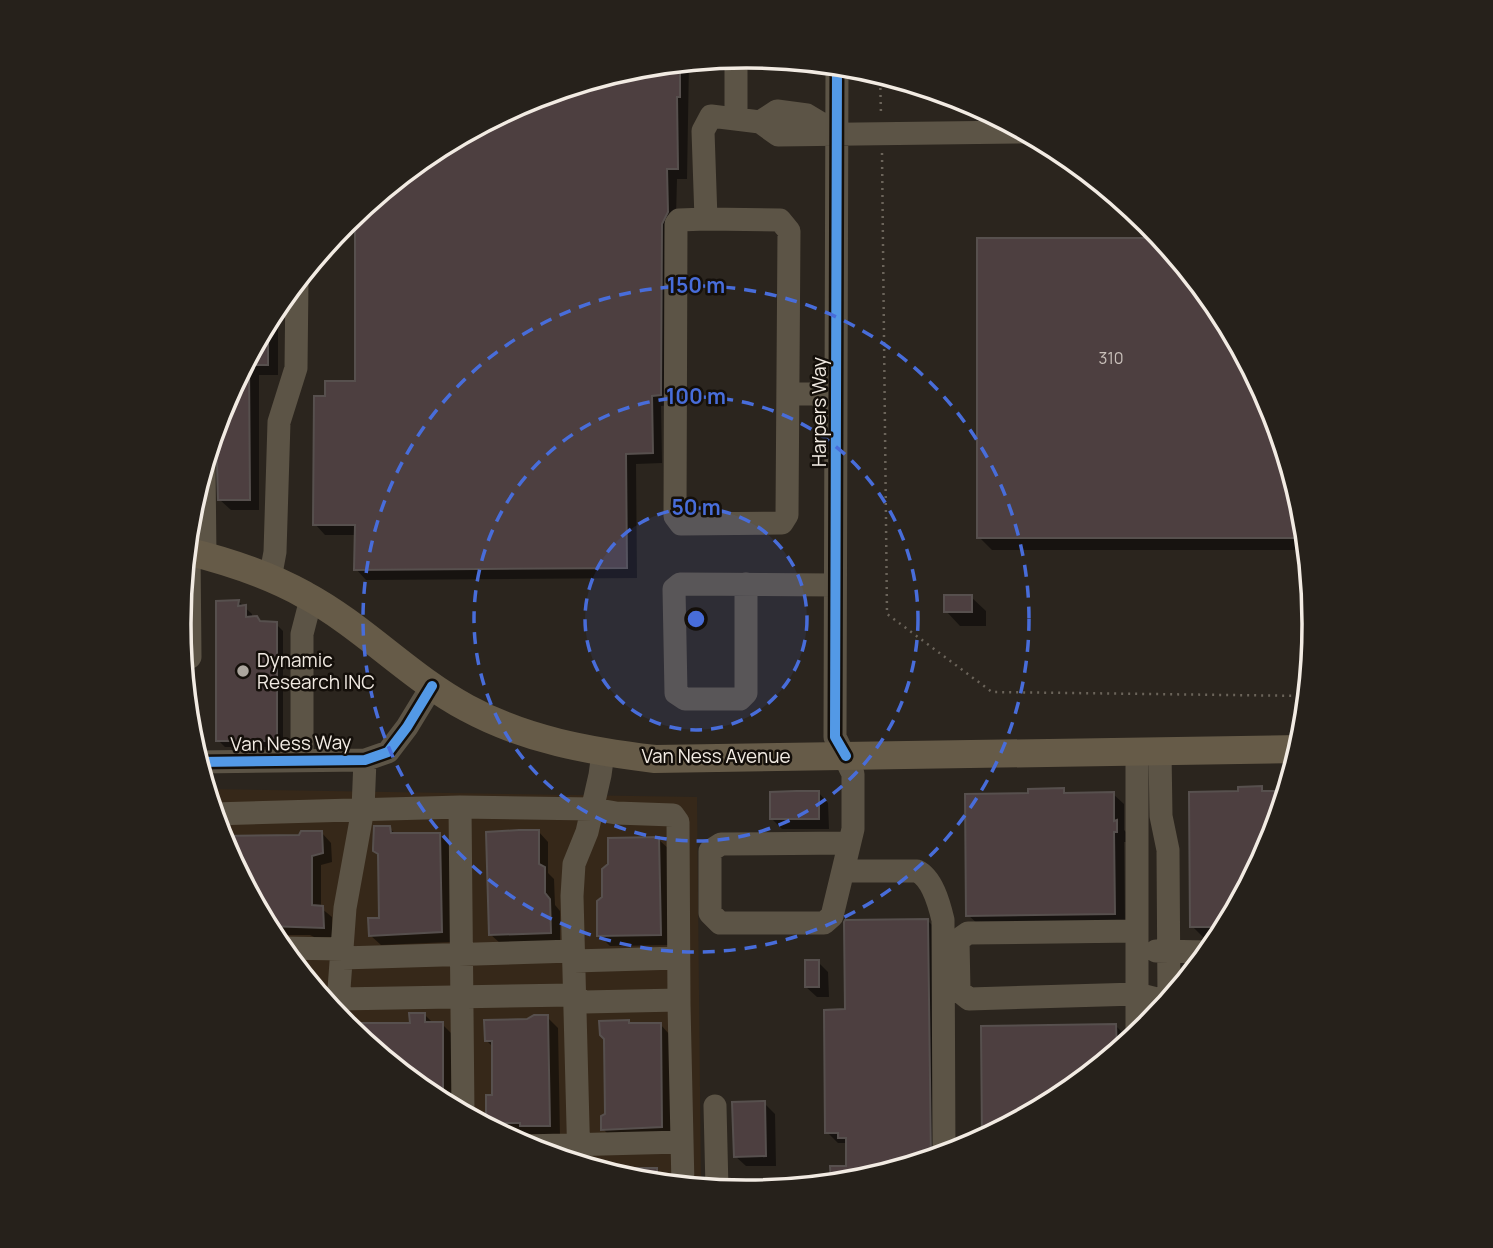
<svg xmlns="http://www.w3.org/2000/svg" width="1493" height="1248" viewBox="0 0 1493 1248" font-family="Manrope,sans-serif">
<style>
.built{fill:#362819}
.shadow{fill:#0007}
.building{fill:#4d3f40;stroke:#57504e;stroke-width:2}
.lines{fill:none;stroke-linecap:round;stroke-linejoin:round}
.path{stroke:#6b645a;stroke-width:2.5;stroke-dasharray:2 5;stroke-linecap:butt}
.minor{stroke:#5c5446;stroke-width:23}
.major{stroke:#665b48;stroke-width:28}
.cycleway-casing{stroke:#140f0a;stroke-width:15}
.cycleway{stroke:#5399e6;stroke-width:10}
.ring{fill:none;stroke:#486dda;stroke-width:3.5;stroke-dasharray:12 9}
.poi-dot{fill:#aca69e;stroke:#140f0a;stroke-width:2.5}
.labels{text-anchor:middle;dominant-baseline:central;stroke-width:5;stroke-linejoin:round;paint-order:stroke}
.number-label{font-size:16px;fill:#c9c0ba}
.street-label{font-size:19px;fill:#f2ebe3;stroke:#140f0a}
.poi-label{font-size:19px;fill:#f2ebe3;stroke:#140f0a;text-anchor:start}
.rim{fill:none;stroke:#f2ebe3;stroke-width:3.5}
.centre{fill:#486dda;stroke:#140f0a;stroke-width:3.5}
.ring-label{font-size:21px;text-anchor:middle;font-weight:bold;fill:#486dda;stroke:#140f0a;stroke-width:5;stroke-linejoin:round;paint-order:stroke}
</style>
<rect width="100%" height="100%" fill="#2b251e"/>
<path class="built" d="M206,789L697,797L701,1187L635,1181L529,1149L431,1096L345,1025L274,939L222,841Z"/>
<path class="shadow" d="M689,62L687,179H677L671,405L661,406L662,463L636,464L637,578L366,580L356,569V535H325L315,524L327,398L357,383V212L431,152L530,99L636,67Z
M1162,240L1219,309L1271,407L1304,514L1307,550H992L979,537Z
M278,304V375H259V510H231L220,500L219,415Z
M192,504V518H189V513Z
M971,597L986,611V626H960L946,611Z
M239,602L252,614V618L262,623L276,624L283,631V747H225L218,740V603Z
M184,679L191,686L192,742L189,734Z
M1261,788L1266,793L1286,792L1271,842L1220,937H1203L1192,926L1240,793Z
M1063,790L1068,795L1113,794L1124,804V830L1127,833V842H1124L1125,924L979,925L968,915L1030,795Z
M818,792L828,803L829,829H782L772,819Z
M389,828L397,835H439L450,845L451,942L381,945L370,935L381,920Z
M538,831L548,842V873L554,879L555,905L560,911V943L501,944L490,934Z
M322,833L331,843L332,862L321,865V908L332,917V937H314L310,935H272L221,838L300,837Z
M658,839L669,849L671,945L610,946L599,935Z
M928,921L938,931L940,1156L857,1181L829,1184V1179L848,1168V1146L845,1143H838L827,1132L847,1011Z
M818,962L828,972L829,997H817L806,987Z
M301,973H310L320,983V994L331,1004V1008Z
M425,1015L434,1024H442L453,1035V1108L431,1096L363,1040L411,1025Z
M547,1017L558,1028L560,1136L500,1133L488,1123L494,1096L493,1047L486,1040L528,1021Z
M660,1024L670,1035L672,1137L614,1140L603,1129L607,1115Z
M1116,1026L1126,1036V1044L1062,1096L984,1138L983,1027Z
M764,1103L775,1114L776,1166H746L735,1156Z
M657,1169L667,1180V1184L635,1181Z"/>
<path class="building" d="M680,63V97H677L678,169H667L668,212L662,224L661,395L652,396L653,453L626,454L627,568L354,570L355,525H313L314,396H325V381H355V214L431,152L530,99L636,67Z
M977,238H1161L1219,309L1271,407L1304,514L1306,538H977Z
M268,320V365H249L250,500H218L216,428H219V415Z
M944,595H972V612H944Z
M239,600L238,606L246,605V617L257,616L260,621L277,622V741H216V601Z
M1262,786V791H1287L1271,842L1226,927H1190L1189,792L1238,791V787Z
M1064,788V793L1114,792V821L1117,820V832H1114L1115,914L966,916L965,794L1028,793V789Z
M796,791H819V819H770V792Z
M374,826H390L391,833H440L442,932L369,936L368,918H379L378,854L373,851V848Z
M519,830H539V864L545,867V893L550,899L551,933L489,935L486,832Z
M301,831H322L323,853L312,856V905L323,906L324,928L267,926L220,836L299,835Z
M659,837L661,935L597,936V901L602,897V869L608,864V838Z
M928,919L931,1159L857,1181L831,1184L830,1166H846V1138H838V1133H825L824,1010L845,1009L844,922L845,920Z
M805,960H819V987H805Z
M409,1013H425V1022H443V1103L431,1096L361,1039V1023H410Z
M534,1015H548L550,1126H520V1123H486V1095H492V1041H485L484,1020L527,1019Z
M629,1020V1023H661L662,1127L601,1130V1116L605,1114L604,1039L600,1035L599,1021Z
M1116,1024L1117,1051L1062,1096L982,1139L981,1026Z
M765,1101L766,1156L734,1157L732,1102Z
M603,1168H657V1183L635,1181L602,1171Z"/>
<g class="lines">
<path class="path" d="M880,74L881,115
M882,153L887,614L992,692L1307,696"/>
<path class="minor" d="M837,65L835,737L853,774V829L832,916L824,923H720L710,913V851L721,844L849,843
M736,119V57
M837,133L807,115L777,111L760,122L778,135L1025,132
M706,219L780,220L789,231L787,515L782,523L681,524L675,516L676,224L679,220L706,219L703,131L711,116L760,122
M788,394H836
M204,466L205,555
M270,579L275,552L279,422L296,368L297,281
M746,584V693L740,699H685L676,693L674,589L680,584L835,585
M182,657H190L189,551
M1160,751L1161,816L1168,850L1169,1000
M1137,752V1035
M302,761V634L311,599
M198,762L365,760L388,752L407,727L432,686
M460,807L463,1113
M213,814L460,807L593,809L616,813L673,815L678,822L679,1004L683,1186
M845,871H917C932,878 939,903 943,920L944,1155
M1137,931L968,933L958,940L959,991L969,999L1137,994L1168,1002
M281,948L343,949
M1156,951L1209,952
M342,958L573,951
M574,961L678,958
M338,999L573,995L584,1002L679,1000
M337,1016L345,908L363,809L365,760
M715,1106L717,1189
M524,1146L682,1142
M579,1164L572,896L574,864L587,832L600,775L603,753"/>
<path class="major" d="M186,551C227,561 268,574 305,595C363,626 409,677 467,708C526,740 589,751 655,759L1299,749"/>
<g class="cycleway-casing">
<path id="cycleway" d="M837,65L835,737L846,756
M198,762L365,760L388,752L407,727L432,686"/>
</g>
<use href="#cycleway" class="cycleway"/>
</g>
<circle cx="696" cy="619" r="111" fill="#486dda" fill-opacity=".12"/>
<g class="ring">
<circle cx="696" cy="619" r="111"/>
<circle cx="696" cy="619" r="222"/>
<circle cx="696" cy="619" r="333"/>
</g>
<circle class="poi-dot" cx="243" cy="671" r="7"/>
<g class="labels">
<g class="number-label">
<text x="1111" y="358">310</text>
</g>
<g class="street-label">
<text transform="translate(819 412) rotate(-90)">Harpers Way</text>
<text transform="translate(291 743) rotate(-1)">Van Ness Way</text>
<text x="716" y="756">Van Ness Avenue</text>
</g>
<g class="poi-label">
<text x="257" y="660">Dynamic<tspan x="257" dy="22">Research INC</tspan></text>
</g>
</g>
<path d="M0 0H1493V1248H0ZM746 68H747A555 555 0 0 1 1302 623V625A555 555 0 0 1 747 1180H746A555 555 0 0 1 191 625V623A555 555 0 0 1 746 68Z" fill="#26211b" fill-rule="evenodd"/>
<path class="rim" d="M746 68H747A555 555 0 0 1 1302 623V625A555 555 0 0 1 747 1180H746A555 555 0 0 1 191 625V623A555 555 0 0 1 746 68Z"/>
<circle cx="696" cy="619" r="10" class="centre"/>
<g class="ring-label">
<text x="696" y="293">150 m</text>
<text x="696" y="404">100 m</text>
<text x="696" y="515">50 m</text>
</g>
</svg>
